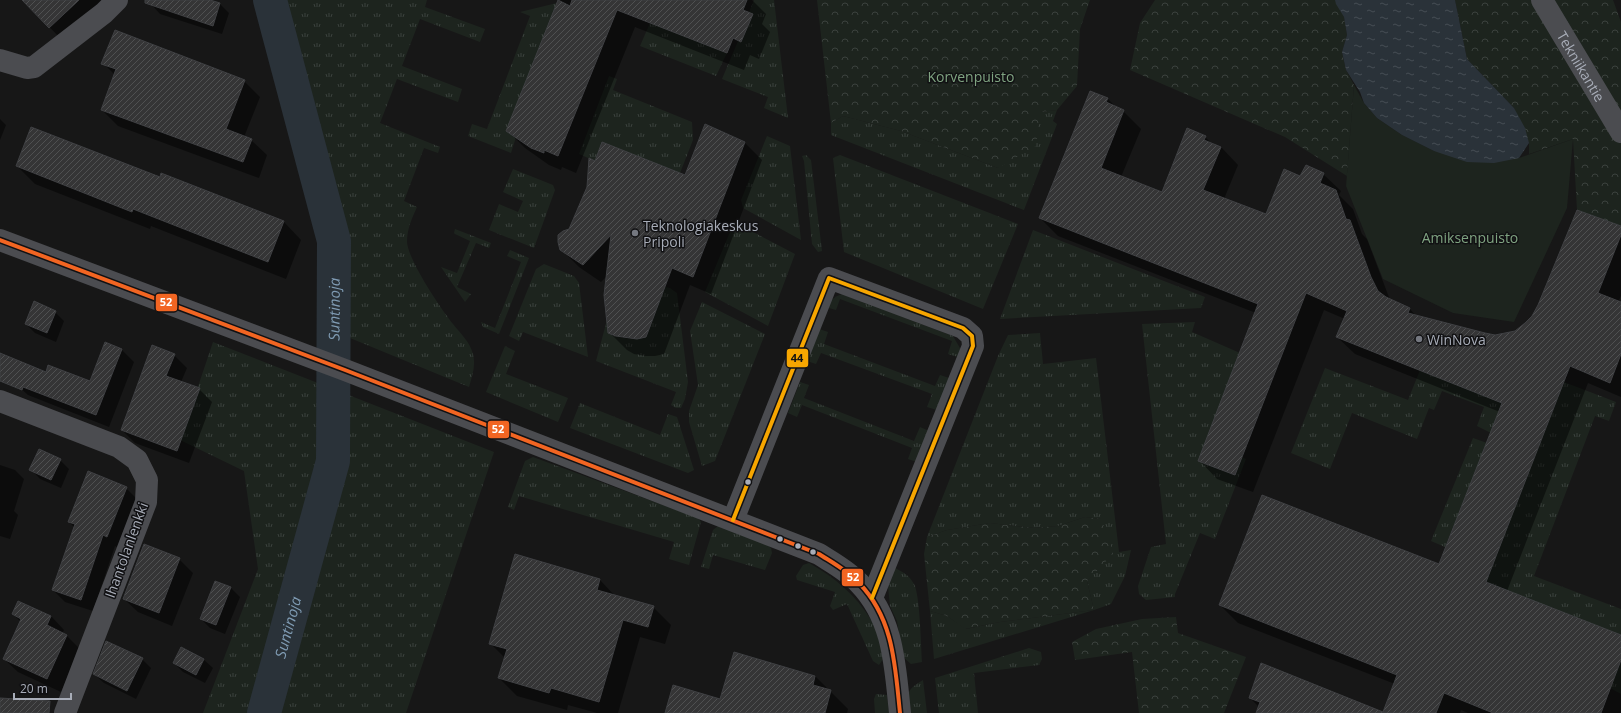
<svg xmlns="http://www.w3.org/2000/svg" width="1621" height="713" viewBox="0 0 1621 713" font-family="'Open Sans',sans-serif">
<style>
.grass{fill:url(#grass-tufts)}
.forest{fill:url(#forest-crowns)}
.park{fill:#1d241e}
.water{fill:url(#water-ripples)}
.shadow{fill:#0007}
.lines{fill:none;stroke-linecap:round;stroke-linejoin:round}
.river{stroke:#2a3239;stroke-width:34}
.building{fill:url(#building-hatch);stroke:#3f4043}
.minor{stroke:#4b4c50;stroke-width:22}
.tertiary{stroke:#4b4c50;stroke-width:22}
.bus-1-casing{stroke:#111113;stroke-width:7}
.bus-2-casing{stroke:#111113;stroke-width:7}
.bus-1{stroke:#f26522;stroke-width:4}
.bus-2{stroke:#f7a600;stroke-width:4}
.poi-dot{fill:#757880;stroke:#111113;stroke-width:1.5}
.bus-dot{fill:#a8adb8;stroke:#111113;stroke-width:1.5}
.labels{text-anchor:middle;dominant-baseline:central;stroke-width:3;stroke-linejoin:round;paint-order:stroke}
.street-label{font-size:14px;fill:#a8adb8;stroke:#111113}
.park-label{font-size:14px;fill:#7fa381;stroke:#111113}
.poi-label{font-size:14px;fill:#a8adb8;stroke:#111113;text-anchor:start}
.water-label{font-size:15px;font-style:italic;fill:#7f9bb3;stroke:#111113}
.line-badge{stroke:#111113;stroke-width:1.5}
.badge-label{font-size:11px;text-anchor:middle;font-weight:bold;fill:#fff}
.pale-badge-label{font-size:11px;text-anchor:middle;font-weight:bold;fill:#111}
</style>
<defs>
<pattern id="grass-tufts" width="24" height="20" patternUnits="userSpaceOnUse"><rect width="24" height="20" fill="#1d241e"/><path d="M3 7l-1-3M5 7V3M7 7l1-3M15 17l-1-3M17 17v-4M19 17l1-3" fill="none" stroke="#3b413d"/></pattern>
<pattern id="forest-crowns" width="20" height="18" patternUnits="userSpaceOnUse"><rect width="20" height="18" fill="#1d241e"/><path d="M2 6a3 3 0 1 1 6 0M12 15a3 3 0 1 1 6 0" fill="none" stroke="#3b413d"/></pattern>
<pattern id="water-ripples" width="26" height="14" patternUnits="userSpaceOnUse"><rect width="26" height="14" fill="#2a3239"/><path d="M2 4q2-2 4 0t4 0M15 11q2-2 4 0t4 0" fill="none" stroke="#464d54"/></pattern>
<pattern id="building-hatch" width="6" height="6" patternUnits="userSpaceOnUse"><rect width="6" height="6" fill="#353536"/><path d="M-1 1l2-2M0 6l6-6M5 7l2-2" fill="none" stroke="#4f5051"/></pattern>
</defs>
<rect width="100%" height="100%" fill="#171717"/>
<path class="grass" d="M285,0H427L425,7L485,29L480,42L420,19L402,66L462,89L458,102L397,79L380,123L440,147L438,153L424,148L404,201L417,207C412,218 407,229 407,242C408,260 441,309 453,324C460,333 470,342 473,354C476,366 472,376 469,387L350,338L343,236Z
M754,0H774L788,118L764,108L768,97L722,79L738,41L741,42L753,14L749,12Z
M557,3L507,131L516,137L511,153L468,136L472,124L487,129L530,16L520,12Z
M650,23L727,53L716,76L640,46Z
M609,76L617,79L613,90L692,122L693,140L680,173L602,142L595,161L579,154Z
M1057,110L1053,121L1057,124L1024,210L831,135V123L843,116L901,131L998,168L1040,112Z
M767,136L790,146L801,240L743,208L741,200Z
M806,155L811,160L822,251L818,252L812,244L804,161L802,156Z
M840,155L1018,224L983,309L844,252L833,158Z
M513,169L553,185L555,190L534,248L489,230L499,204L518,212L523,201L503,192Z
M738,224L795,254L768,326L705,292L732,227Z
M455,229L491,243L489,248L476,243L457,287L471,294L465,302L441,267L457,273L470,241L455,234L454,233Z
M1033,230L1205,297L1201,308L1000,319Z
M510,250L529,258L499,334L483,327L481,322L495,328L521,262L507,256Z
M544,264L574,276L579,283L588,357L523,332L519,341L509,336L536,269Z
M665,287L670,288L677,293L688,382L685,399L681,408H676L671,405L676,392L596,361L607,320L608,333C621,339 633,340 646,337Z
M842,294L953,336L961,350L958,357L948,354L952,341L840,299L836,310L829,308C829,300 834,297 842,294Z
M702,302L765,334L715,461L702,466L689,422V411L698,385L690,331Z
M1195,322L1192,332L1240,353L1198,461L1235,475L1242,457L1246,459L1215,539L1200,533L1175,594V597L1146,600L1139,594L1138,586L1151,547L1166,544L1142,324Z
M819,329L828,332L824,344L935,386L940,375L949,378L937,410L927,407L932,394L821,353L816,364L807,361Z
M1040,333L1043,364L1096,358L1119,552L1131,550L1125,576L1111,604L1094,610L934,659L930,611L947,616L966,629L1000,622L1094,610L1087,581L1098,568L1101,519L1085,517L1058,526L1034,528L990,523L947,530L927,537L998,356L1008,335Z
M213,342L494,452L406,713H203L258,569L244,471L180,440Z
M505,346L515,351L506,374L568,398L558,422L486,392Z
M1325,368L1408,400L1420,370L1506,394L1491,433L1477,426L1484,407L1442,391L1434,410L1429,408L1417,439L1352,413L1330,469L1291,453Z
M800,382L809,385L804,398L914,441L920,427L929,431L917,462L908,459L912,448L802,405L797,417L788,413Z
M1564,382L1616,402L1609,421L1595,416L1534,576L1621,609V635L1486,582Z
M580,403L660,435L668,414L677,417L694,470L688,473L570,428Z
M1473,438L1487,443L1445,547L1431,541Z
M533,457L698,518L701,522L689,565L669,559L674,542L519,496L514,510L508,507L525,461Z
M718,526L764,543L771,548L772,553L765,570L713,555L709,569L701,567L713,530Z
M809,563C834,577 856,595 871,620C878,631 880,646 883,659L879,665L873,661L847,604L833,610L830,606L835,592L797,580L796,576L803,565Z
M895,568C903,572 909,575 914,584C920,595 921,646 922,662L911,664L903,657L897,621L890,606L888,586Z
M1029,648L1041,652L1042,659L1039,665L974,673L978,713H939L935,678Z
M1621,660V694L1610,688Z
M923,680L927,713H910C907,693 905,691 923,680Z
M876,694L887,695L889,713H875L874,699Z"/>
<path class="forest" d="M817,0H1090L1080,29L1077,86L1057,110L1040,112L1036,146L998,168L901,131L843,116L831,123Z
M1155,0H1336L1344,17L1347,35L1342,52L1346,70L1354,85L1347,176L1285,137L1130,70L1140,23Z
M1455,0H1613L1621,22V226L1577,210L1573,139L1529,154V143L1514,108L1467,59Z
M1085,517L1101,519L1109,539L1113,554L1087,581L1094,610L1000,622L965,629L947,616L930,611L924,554L927,537L947,530L990,523L1034,528L1058,526Z
M1176,617L1178,633L1246,657L1224,713H1139L1132,652L1075,660L1072,642L1096,629L1142,619Z"/>
<path class="park" d="M1354,85L1364,103L1377,118L1402,135L1434,151L1519,158L1573,139L1567,208L1514,322L1453,313L1383,279L1346,186Z"/>
<path class="water" d="M1335,0H1455L1467,59L1514,108L1525,128L1529,143L1519,158L1494,163L1467,162L1434,151L1402,135L1377,118L1364,103L1360,92L1346,70L1342,52L1347,35L1344,17L1336,4Z"/>
<path class="shadow" d="M23,0H104L63,41Z
M153,0H207L220,4L229,13L222,34L160,14L151,4Z
M558,0H752L766,14L762,24L770,32L759,59L750,55L744,70L635,27L576,173L562,167L561,170L549,165L525,148L508,131Z
M103,63L244,81L260,97L244,137L251,140L267,155L259,178L118,126L102,110L115,75Z
M1091,92L1108,99L1117,108L1123,111L1141,129L1121,177L1162,193L1205,137L1213,145L1221,147L1238,165L1224,199L1266,216L1301,178L1323,174L1341,191L1339,195L1353,209L1362,234L1367,239L1390,300L1410,309L1416,316L1495,336L1515,331L1526,324L1621,227V296L1618,302L1621,303V397L1588,383L1507,591L1621,636V713H1468L1461,710L1460,713H1383L1395,684L1238,623L1220,605L1439,565L1500,412L1355,354L1337,337L1345,319L1324,310L1253,492L1217,479L1200,461L1256,313L1058,236L1040,218Z
M0,119L6,125L0,140Z
M744,142L762,160L711,294L690,285L664,354L655,356H646L634,354L627,350L609,332L608,275L601,282L579,267L561,249L588,187L595,162L685,176Z
M17,166L160,179L284,222L301,240L286,279L151,226L150,229L35,184Z
M55,312L64,321L56,342L35,333L26,324Z
M122,350L134,362L109,427L28,395L15,383L46,373L90,382Z
M174,355L187,368L181,382L199,389L212,402L189,463L135,443L122,430Z
M60,460L69,469L61,488L40,479L31,469Z
M0,465L15,470L24,479L14,511L18,515L10,539L0,536Z
M126,488L138,500L119,548L115,546L93,611L65,602L53,590L75,528L69,522Z
M179,559L193,573L172,626L138,612L124,599Z
M600,580L615,596L653,607L671,625L665,644L640,637L618,713H597L568,705L567,710L517,696L499,678L505,658L491,644Z
M216,582L231,588L240,597L225,634L210,628L201,619Z
M13,614L51,616L64,630L62,634L67,636L80,649L61,692L18,672L4,659L21,622Z
M735,653L815,676L848,709L847,713H666L720,700Z
M142,659L151,668L136,699L104,683L94,674Z
M203,659L213,668L205,683L183,672L174,663Z
M1250,698L1383,713H1257L1259,707Z"/>
<g class="lines">
<path class="river" id="s1" d="M264,713L333,461L334,241L270,0"/>
</g>
<path class="building" d="M22,0H79L49,28Z
M145,0H210L220,3L213,26L145,3Z
M558,0L570,6L572,0H747L743,10L753,14L741,42L733,38L727,53L617,10L558,156L544,150V153L531,148L506,131Z
M115,30L245,80L226,129L252,139L243,162L101,110L116,69L101,64Z
M1090,91L1108,98L1106,102L1124,110L1101,168L1162,192L1187,128L1206,136L1204,140L1221,147L1203,190L1266,214L1284,169L1300,176L1306,165L1324,173L1320,183L1336,190L1346,219L1350,220L1371,277L1378,291L1386,297L1410,308L1408,313L1485,333L1495,335L1515,331L1525,323L1532,316L1538,305L1577,210L1621,226V235L1598,293L1621,302V354L1610,383L1570,366L1486,582L1621,635V660L1601,713H1493L1444,693L1436,713H1256L1260,702L1249,698L1261,663L1383,712L1397,675L1219,605L1262,495L1439,564L1502,403L1336,337L1347,311L1306,293L1235,475L1198,461L1258,304L1039,218Z
M705,124L745,142L693,277L672,268L646,337L637,339L616,336L608,333L604,295L611,235L583,265L560,250L558,242V235L563,231L569,229L587,187L589,158L595,161L602,142L685,175Z
M31,127L160,177L161,173L284,221L268,262L133,209L132,212L16,166Z
M34,301L56,311L47,333L25,324Z
M105,342L122,349L96,415L23,387L22,390L0,381V353L46,372L48,365L90,381Z
M152,345L175,354L166,376L200,388L177,451L121,430Z
M39,449L61,459L51,480L29,470Z
M88,471L127,487L107,537L103,535L81,600L52,590L75,524L68,522Z
M144,544L180,558L159,613L123,599Z
M515,554L600,579L597,590L654,606L648,627L623,620L599,702L551,688L549,693L498,678L507,649L489,644Z
M215,581L231,587L216,625L200,619Z
M18,601L51,616L47,625L67,635L47,679L3,659L21,619L12,614Z
M106,641L143,658L127,691L93,674Z
M181,647L204,659L196,675L173,663Z
M734,652L815,676L813,685L831,690L825,713H665L673,685L720,699Z
M0,698L50,701L49,713H0Z"/>
<g class="lines">
<g class="minor">
<path id="s2" d="M1542,0L1621,132"/>
<path d="M0,60L27,68L34,67L104,13L117,0"/>
<path d="M0,401L119,447L137,460L147,480L146,502L65,713"/>
<path d="M733,520L829,278L963,328L972,336L973,346L872,598"/>
</g>
<path class="tertiary" d="M0,240L345,370L819,554C833,563 848,571 859,583C894,619 895,666 900,713"/>
<g class="bus-1-casing">
<path id="bus-1" d="M0,240L345,370L819,554C833,563 848,571 859,583C894,619 895,666 900,713"/>
</g>
<g class="bus-2-casing">
<path id="bus-2" d="M733,520L829,278L963,328L972,336L973,346L872,598"/>
</g>
<use href="#bus-1" class="bus-1"/>
<use href="#bus-2" class="bus-2"/>
</g>
<g class="poi-dot">
<circle cx="635" cy="233" r="4"/>
<circle cx="1419" cy="339" r="4"/>
</g>
<g class="bus-dot">
<circle cx="748" cy="482" r="3.5"/>
<circle cx="780" cy="539" r="3.5"/>
<circle cx="798" cy="546" r="3.5"/>
<circle cx="813" cy="552" r="3.5"/>
</g>
<g class="labels">
<g class="street-label">
<text stroke="none"><textPath href="#s2" startOffset="77">Tekniikantie</textPath></text>
<text transform="translate(126 550) rotate(-70)">Ihantolanlenkki</text>
</g>
<g class="park-label">
<text x="971" y="76">Korvenpuisto</text>
<text x="1470" y="237">Amiksenpuisto</text>
</g>
<g class="poi-label">
<text x="643" y="225">Teknologiakeskus<tspan x="643" dy="16">Pripoli</tspan></text>
<text x="1427" y="339">WinNova</text>
</g>
<g class="water-label">
<text stroke="none"><textPath href="#s1" startOffset="413">Suntinoja</textPath></text>
<text stroke="none"><textPath href="#s1" startOffset="89">Suntinoja</textPath></text>
</g>
</g>
<g class="line-badge">
<rect x="155" y="293" width="23" height="19" rx="4" fill="#f26522"/>
<rect x="786" y="348" width="23" height="20" rx="4" fill="#f7a600"/>
<rect x="487" y="420" width="23" height="19" rx="4" fill="#f26522"/>
<rect x="841" y="568" width="23" height="19" rx="4" fill="#f26522"/>
</g>
<g class="badge-label">
<text x="166" y="306">52</text>
<text x="498" y="433">52</text>
<text x="853" y="581">52</text>
</g>
<g class="pale-badge-label">
<text x="797" y="362">44</text>
</g>
<path d="M14 693v6h57v-6" fill="none" stroke="#a8adb8" stroke-width="2"/>
<text x="20" y="693" font-size="12" fill="#a8adb8" stroke="#111113" stroke-width="3" paint-order="stroke">20 m</text>
</svg>
